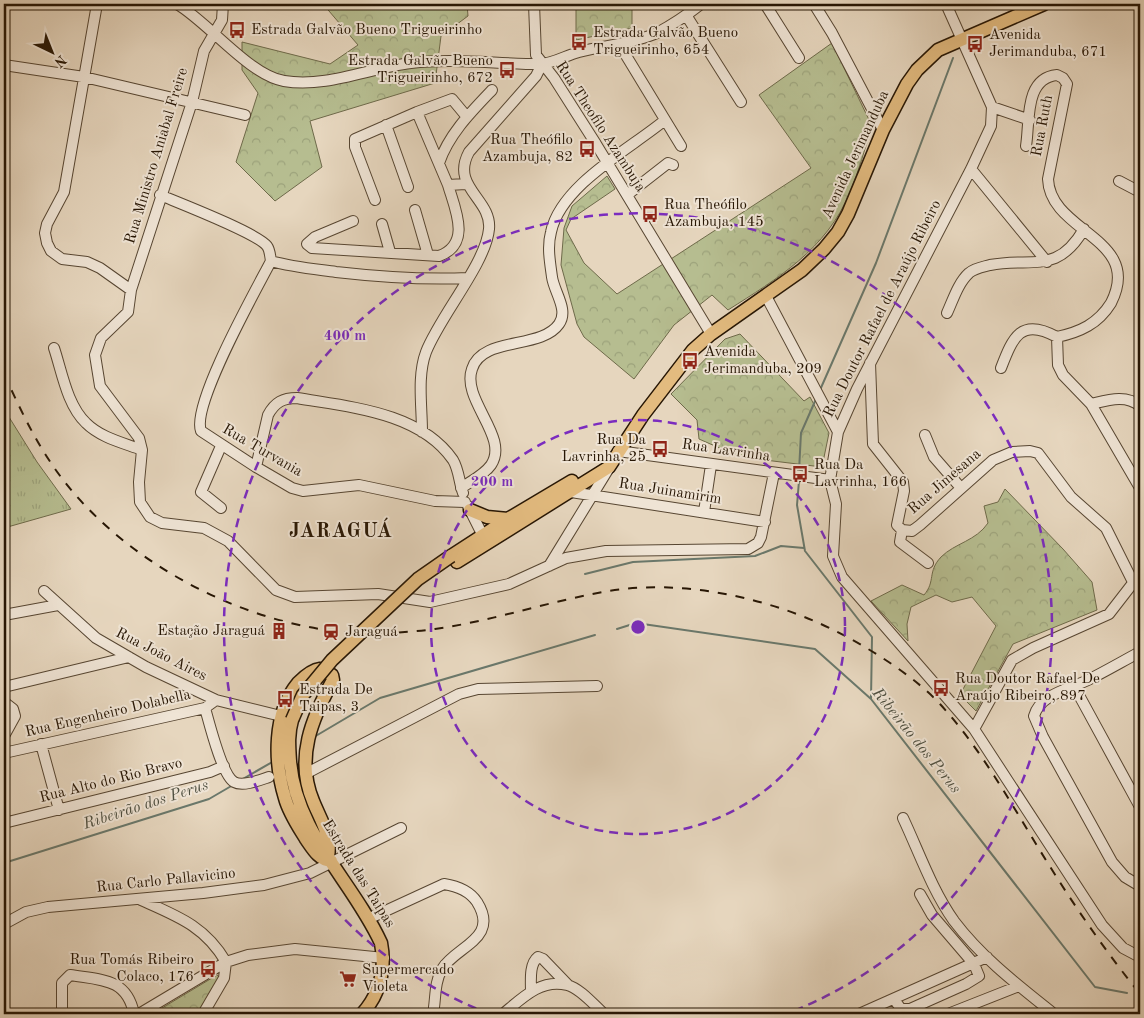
<svg xmlns="http://www.w3.org/2000/svg" width="1144" height="1018" viewBox="0 0 1144 1018" font-family="'Old Standard TT',serif">
<style>
.grass{fill:url(#grass-tufts);stroke:#6e6a4a}
.forest{fill:url(#forest-crowns);stroke:#6e6a4a}
.lines{fill:none;stroke-linecap:round;stroke-linejoin:round}
.stream{stroke:#6a786b;stroke-width:2}
.minor-casing{stroke:#574632;stroke-width:12}
.major-casing{stroke:#271604;stroke-width:15}
.minor{stroke:#efe4d5;stroke-width:10}
.major{stroke:#e3bb7f;stroke-width:12}
.rail{stroke:#271604;stroke-width:2;stroke-dasharray:9 9;stroke-linecap:butt}
.major-bridge-casing{stroke:#271604;stroke-width:15;stroke-linecap:butt}
.major-bridge{stroke:#e3bb7f;stroke-width:12}
.ring{fill:none;stroke:#7b2cbf;stroke-width:2.5;stroke-dasharray:9 6}
.labels{text-anchor:middle;dominant-baseline:central;stroke-width:4;stroke-linejoin:round;paint-order:stroke}
.poi-label{font-size:15px;fill:#271604;stroke:#efe4d5;text-anchor:start}
.street-label{font-size:15px;fill:#271604;stroke:#efe4d5}
.water-label{font-size:16px;font-style:italic;fill:#4e4f40;stroke:#efe4d5}
.district-label{font-size:20px;font-weight:bold;letter-spacing:1px;fill:#271604;stroke:#efe4d5}
.centre{fill:#7b2cbf;stroke:#efe4d5;stroke-width:2.5}
.ring-label{font-size:15px;text-anchor:middle;font-weight:bold;fill:#7b2cbf;stroke:#efe4d5;stroke-width:4;stroke-linejoin:round;paint-order:stroke}
</style>
<defs>
<pattern id="grass-tufts" width="24" height="20" patternUnits="userSpaceOnUse" patternTransform="scale(1.25)"><rect width="24" height="20" fill="#b6bd90"/><path d="M3 7l-1-3M5 7V3M7 7l1-3M15 17l-1-3M17 17v-4M19 17l1-3" fill="none" stroke="#9ca27b"/></pattern>
<pattern id="forest-crowns" width="20" height="18" patternUnits="userSpaceOnUse" patternTransform="scale(1.25)"><rect width="20" height="18" fill="#b6bd90"/><path d="M2 6a3 3 0 1 1 6 0M12 15a3 3 0 1 1 6 0" fill="none" stroke="#9ca27b"/></pattern>
</defs>
<rect width="100%" height="100%" fill="#e6d6be"/>
<filter id="stains"><feTurbulence type="fractalNoise" baseFrequency=".004" numOctaves="4"/><feColorMatrix values="0 0 0 0 .2 0 0 0 0 .09 0 0 0 0 .02 0 0 0 .5 -.17"/></filter>
<radialGradient id="worn" r=".72"><stop offset=".6" stop-color="#630" stop-opacity="0"/><stop offset="1" stop-color="#630" stop-opacity=".3"/></radialGradient>
<path class="grass" d="M4,409L37,462L71,509L4,528Z"/>
<path class="forest" d="M323,4H467L468,16L441,36L435,83L310,121L322,167L275,201L236,162L258,93L242,70V42L330,64L358,45Z
M576,4H632V28L576,40Z
M832,43L872,126C865,148 859,171 850,192C827,249 777,279 728,310L712,295L674,325L634,379L584,337L577,324L561,265L564,228L572,206L607,176L615,189L571,219L566,230L584,263L617,294L811,168L759,95Z
M740,334L804,401L810,397L829,433L822,467L740,457L699,439L697,420L671,394L725,339Z
M1005,489L1063,549L1092,582L1097,610L1013,644L976,711L960,695L996,626L972,597L952,602L936,595L911,607L907,624L908,641L871,601L902,585L924,595C936,581 927,572 941,557C955,543 976,541 988,523L984,506L998,502Z
M217,975L221,978L200,1014H152Z"/>
<g class="lines">
<path class="stream" d="M820,390L876,263L953,58
M799,471L801,433L816,399
M799,481L797,505L805,551L872,637L871,699
M585,574L633,562L755,556L781,546L804,548
M617,629L636,623L815,649L871,699L1095,987L1127,993
M314,737L380,698L595,635
M241,780L274,761
M4,863L209,799L233,785"/>
<g class="minor-casing">
<path id="minor" d="M97,4L64,192L47,224L45,233L47,243L51,251L62,259L87,262L100,268L131,290
M177,4C208,22 249,75 284,81C327,88 369,68 411,63C454,58 496,64 540,64C552,64 567,55 579,52C605,45 632,44 657,33C672,25 687,15 701,4
M223,4L222,20L204,51L192,102L131,290L128,312L101,338L95,355L100,386L139,438L142,450L139,482L140,502L150,517L162,523L204,528L228,541L276,590L295,597L378,594L430,602L509,584L566,558L606,551L748,549L758,543L761,537L774,473
M534,4L536,55L554,78L596,144L711,334
M765,4L799,58
M814,4L832,33L883,130
M946,4L992,107L991,126L971,169L857,389L838,432L830,480L836,504L833,556L842,577L974,729L1102,925L1123,948L1140,957
M686,15L741,102
M619,44L681,146
M4,65L84,77L245,115
M992,107L1030,120
M417,112L452,99L467,117
M386,125L408,187
M439,163C449,134 471,112 492,90
M971,169L1047,262
M1119,181L1140,192
M160,195C179,203 257,233 267,246C270,250 270,256 271,261
M627,195L668,163L673,165
M375,200L355,147V139L417,112L448,185L466,184
M415,210L428,255
M353,221L315,237L307,244L312,248L439,256C472,244 455,209 448,185
M382,224L390,252
M271,261C256,290 191,405 201,431L256,467L292,488L303,491L359,485L435,501L465,502
M271,261C292,267 314,269 336,272C380,277 423,280 468,278
M766,296L838,432
M947,313C953,300 958,283 969,273C975,268 983,267 990,265C1033,257 1057,275 1084,229
M1057,337L1058,365L1063,375L1091,404L1140,488
M54,348C62,372 67,405 86,423C101,438 124,443 142,450
M870,363L873,444L903,482L904,491L897,525L902,530
M1001,368C1013,337 1021,317 1057,337C1080,332 1098,324 1111,303C1144,238 1050,233 1048,179L1067,84L1063,78L1057,75C1024,78 1030,122 1026,146
M1091,404C1108,400 1126,394 1140,406
M422,432C422,406 417,376 426,352C440,316 486,263 489,229C492,199 450,187 469,152L536,76L542,64
M925,435L934,457L961,488
M618,451L830,480
M256,467L268,415C275,402 283,398 297,398C349,407 420,412 453,460C459,470 459,482 463,493
M461,488C471,481 484,475 491,465C510,437 461,400 472,369C482,336 541,350 559,324C569,310 554,292 552,277C550,262 547,247 551,232C561,185 630,149 665,120
M571,492L765,522
M468,506L482,534
M221,508L201,492L221,446
M704,512L711,465
M902,530L912,531L920,525L993,460L1012,452L1030,451L1038,453L1071,497L1106,528L1134,584
M902,530L900,542L928,563
M549,566L609,468
M44,591L96,638L146,667L216,700L281,716
M4,615L58,605
M1140,652C1123,661 1106,671 1088,680C1070,689 1040,694 1034,716L1043,737L1112,862L1125,877L1140,886
M1074,686L1140,807
M4,687L129,657
M4,702L13,709L15,716L4,736
M205,708C209,722 222,775 234,782C243,787 260,780 269,777
M974,729L1012,660L1033,648L1109,614L1140,574
M41,744L59,810
M4,753L205,708L216,700
M307,773L459,694L478,689L597,686
M903,818C919,852 932,890 954,921C982,958 1019,986 1054,1014
M4,823L210,772L224,766
M141,900C177,916 205,926 226,962L224,978L203,1014
M368,919L444,884C457,886 469,890 477,902C500,939 456,946 442,969C434,983 436,999 433,1014
M4,924L26,912L48,907L203,893L264,885L310,873L401,828
M531,992C531,981 529,964 538,957L543,959L568,985
M894,999L901,1009H910L966,984L979,976L974,964L932,915L920,894
M62,1014V983L70,975C101,980 127,978 134,1014
M139,1014L226,962L248,955L295,949L384,958
M503,1014C521,999 541,978 567,985C580,988 594,1005 604,1014
M859,1014L987,957
M948,1014L1019,986"/>
</g>
<g class="major-casing">
<path id="major" d="M470,510L487,517L508,519
M451,556L508,519L572,481
M457,562L609,467L643,415L693,350L711,334L802,270L824,249L838,232L848,214L883,130L907,84L917,70L938,50L1044,4
M292,720C288,734 289,746 290,761C296,834 352,880 381,943C386,969 380,994 362,1014
M328,856C332,836 320,819 313,801C295,758 312,718 333,680L332,675L320,669C312,670 304,677 298,683C273,713 274,762 285,798C289,813 298,826 306,839C313,849 319,860 331,861"/>
</g>
<use href="#minor" class="minor"/>
<use href="#major" class="major"/>
<path class="rail" d="M4,29L8,4
M4,374C18,404 32,435 51,463C111,553 227,618 334,631C360,635 408,633 435,629C492,621 547,602 603,592C681,577 778,599 847,637C877,653 917,679 940,704C984,752 1015,811 1049,865C1077,910 1107,953 1140,994"/>
<g class="major-bridge-casing">
<path id="major-bridge" d="M292,720L303,695L332,660L418,579L451,556"/>
</g>
<use href="#major-bridge" class="major-bridge"/>
</g>
<g class="ring">
<circle cx="638" cy="627" r="207"/>
<path d="M490 1014A414 414 0 1 1 786 1014"/>
</g>
<defs>
<g id="bus-bare" transform="scale(1.35)"><path d="M-5-6H5V4H4V6H2V4H-2V6H-4V4H-5ZM-3.5-4V0h7V-4ZM-3.5 1.2v1.5H-2V1.2ZM2 1.2v1.5H3.5V1.2Z" fill="#8f2418" stroke="#efe4d5" stroke-width="2.5" paint-order="stroke"/></g>
<g id="building-bare" transform="scale(1.35)"><path d="M-4-6H4V6H1V3H-1V6H-4ZM-2.5-4.3h1.7v1.8h-1.7ZM.8-4.3h1.7v1.8H.8ZM-2.5-1h1.7V.8h-1.7ZM.8-1h1.7V.8H.8Z" fill="#8f2418" stroke="#efe4d5" stroke-width="2.5" paint-order="stroke"/></g>
<g id="station-bare" transform="scale(1.35)"><path d="M-3-6H3Q5-6 5-4V2Q5 4 3 4L4.5 6H3L1.5 4h-3L-3 6H-4.5L-3 4Q-5 4-5 2V-4Q-5-6-3-6ZM-3.5-4v3h7v-3ZM-3.5 1v1.5H-2V1ZM2 1v1.5H3.5V1Z" fill="#8f2418" stroke="#efe4d5" stroke-width="2.5" paint-order="stroke"/></g>
<g id="supermarket-bare" transform="scale(1.35)"><path d="M-6-5.5h2.5l.6 2H6L4.5 2H-2.5L-4.4-4H-6ZM-1.5 3.2a1.3 1.3 0 1 0 .1 0ZM3 3.2a1.3 1.3 0 1 0 .1 0Z" fill="#8f2418" stroke="#efe4d5" stroke-width="2.5" paint-order="stroke"/></g>
</defs>
<g fill-rule="evenodd">
<use href="#bus-bare" x="237" y="30"/>
<use href="#bus-bare" x="579" y="42"/>
<use href="#bus-bare" x="975" y="44"/>
<use href="#bus-bare" x="507" y="70"/>
<use href="#bus-bare" x="587" y="149"/>
<use href="#bus-bare" x="650" y="214"/>
<use href="#bus-bare" x="690" y="361"/>
<use href="#bus-bare" x="660" y="449"/>
<use href="#bus-bare" x="800" y="474"/>
<use href="#building-bare" x="279" y="631"/>
<use href="#station-bare" x="331" y="632"/>
<use href="#bus-bare" x="941" y="688"/>
<use href="#bus-bare" x="285" y="699"/>
<use href="#bus-bare" x="208" y="969"/>
<use href="#supermarket-bare" x="348" y="979"/>
</g>
<g class="labels">
<g class="poi-label">
<text x="251" y="30">Estrada Galvão Bueno Trigueirinho</text>
<text x="593" y="33">Estrada Galvão Bueno<tspan x="593" dy="17">Trigueirinho, 654</tspan></text>
<text x="989" y="35">Avenida<tspan x="989" dy="17">Jerimanduba, 671</tspan></text>
<text x="493" y="61" text-anchor="end">Estrada Galvão Bueno<tspan x="493" dy="17">Trigueirinho, 672</tspan></text>
<text x="573" y="140" text-anchor="end">Rua Theófilo<tspan x="573" dy="17">Azambuja, 82</tspan></text>
<text x="664" y="205">Rua Theófilo<tspan x="664" dy="17">Azambuja, 145</tspan></text>
<text x="704" y="352">Avenida<tspan x="704" dy="17">Jerimanduba, 209</tspan></text>
<text x="646" y="440" text-anchor="end">Rua Da<tspan x="646" dy="17">Lavrinha, 25</tspan></text>
<text x="814" y="465">Rua Da<tspan x="814" dy="17">Lavrinha, 166</tspan></text>
<text x="265" y="631" text-anchor="end">Estação Jaraguá</text>
<text x="345" y="632">Jaraguá</text>
<text x="955" y="679">Rua Doutor Rafael De<tspan x="955" dy="17">Araújo Ribeiro, 897</tspan></text>
<text x="299" y="690">Estrada De<tspan x="299" dy="17">Taipas, 3</tspan></text>
<text x="194" y="960" text-anchor="end">Rua Tomás Ribeiro<tspan x="194" dy="17">Colaco, 176</tspan></text>
<text x="362" y="970">Supermercado<tspan x="362" dy="17">Violeta</tspan></text>
</g>
<g class="street-label">
<text transform="translate(1043 126) rotate(-79)">Rua Ruth</text>
<text transform="translate(600 127) rotate(57)">Rua Theofilo Azambuja</text>
<text transform="translate(856 155) rotate(-65)">Avenida Jerimanduba</text>
<text transform="translate(157 156) rotate(-73)">Rua Ministro Aniabal Freire</text>
<text transform="translate(883 309) rotate(-63)">Rua Doutor Rafael de Araújo Ribeiro</text>
<text transform="translate(262 451) rotate(30)">Rua Turvania</text>
<text transform="translate(726 451) rotate(8)">Rua Lavrinha</text>
<text transform="translate(945 482) rotate(-41)">Rua Jimesana</text>
<text transform="translate(670 492) rotate(9)">Rua Juinamirim</text>
<text transform="translate(161 655) rotate(27)">Rua João Aires</text>
<text transform="translate(108 714) rotate(-13)">Rua Engenheiro Dolabella</text>
<text transform="translate(111 781) rotate(-14)">Rua Alto do Rio Bravo</text>
<text transform="translate(358 874) rotate(58)">Estrada das Taipas</text>
<text transform="translate(166 881) rotate(-6)">Rua Carlo Pallavicino</text>
</g>
<g class="water-label">
<text transform="translate(916 741) rotate(51)">Ribeirão dos Perus</text>
<text transform="translate(146 805) rotate(-18)">Ribeirão dos Perus</text>
</g>
<g class="district-label">
<text x="341" y="532">JARAGUÁ</text>
</g>
</g>
<circle cx="638" cy="627" r="8" class="centre"/>
<g class="ring-label">
<text x="345" y="340">400 m</text>
<text x="492" y="486">200 m</text>
</g>
<rect width="1144" height="1018" fill="none" stroke="#e6d6be" stroke-width="20"/>
<rect x="5" y="5" width="1134" height="1008" fill="none" stroke="#271604" stroke-width="2.5"/>
<rect x="10" y="10" width="1124" height="998" fill="none" stroke="#271604"/>
<g transform="translate(52 52) rotate(137)" stroke="#efe4d5" stroke-width="4" paint-order="stroke">
<path d="M0-4L9 19L0 12L-9 19Z" fill="#271604"/>
<text y="-8" font-size="14" font-weight="bold" text-anchor="middle" fill="#271604">N</text>
</g>
<rect width="100%" height="100%" filter="url(#stains)"/>
<rect width="100%" height="100%" fill="url(#worn)"/>
</svg>
